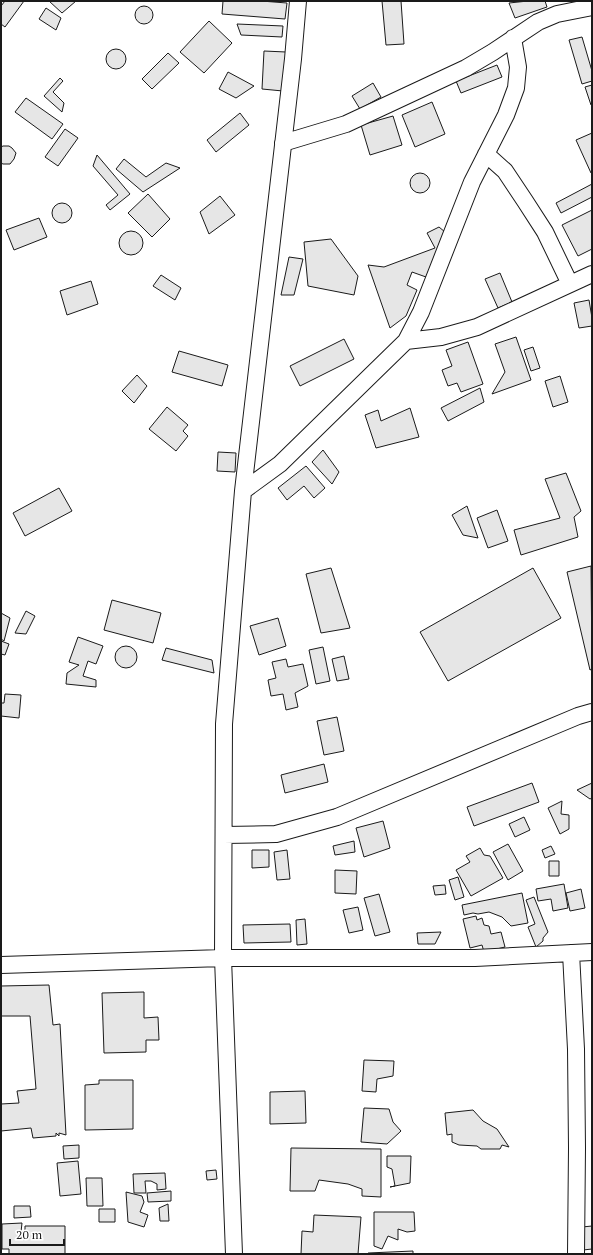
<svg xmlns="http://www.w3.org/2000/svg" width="593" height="1255" viewBox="0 0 593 1255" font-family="'PT Serif',serif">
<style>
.building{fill:#e6e6e6;stroke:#1a1a1a}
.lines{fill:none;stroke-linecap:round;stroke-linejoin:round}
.minor-casing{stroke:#1a1a1a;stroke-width:18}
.minor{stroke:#fff;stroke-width:16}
</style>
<rect width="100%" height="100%" fill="#fff"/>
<path class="building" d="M5,1H24L5,27L1,24V6Z
M49,1H76L62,13Z
M223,1H261L287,3L285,19L222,14Z
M382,1H401L404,44L386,45Z
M528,1H545L547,7L515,18L509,3Z
M135 15a9 9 0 1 1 18 0a9 9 0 1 1-18 0Z
M46,8L61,18L56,30L39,19Z
M209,21L232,43L204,73L180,52Z
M237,24L283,26L282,37L241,35Z
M582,37L592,71V81L582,84L569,40Z
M106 59a10 10 0 1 1 20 0a10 10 0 1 1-20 0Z
M264,51L286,52L283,91L262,89Z
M168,53L179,63L152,89L142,79Z
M497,65L502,77L461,93L456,81Z
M228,72L254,86L236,98L219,89Z
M60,78L63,81L53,92L64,103L62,112L44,96Z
M373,83L381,97L360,109L352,96Z
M592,85V105H591L585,87Z
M26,98L63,124L52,139L15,112Z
M432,102L445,134L415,147L402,115Z
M240,113L249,125L216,152L207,140Z
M393,116L402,145L370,155L361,125Z
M65,129L78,138L58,166L45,157Z
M592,133V173H591L576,140Z
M3,146H9L12,148L16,153L14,159L10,164H3L1,163V147Z
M97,155L130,194L110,210L106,205L118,195L93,166Z
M124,159L146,177L166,163L180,168L143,192L116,169Z
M410 183a10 10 0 1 1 20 0a10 10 0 1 1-20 0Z
M592,184V197L561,213L556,203Z
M148,194L170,219L152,237L128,213Z
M220,196L235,215L209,234L200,212Z
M52 213a10 10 0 1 1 20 0a10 10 0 1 1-20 0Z
M592,210V249L578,256L562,225Z
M39,218L47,237L14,250L6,230Z
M439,227L445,232L426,277L412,272L407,285L417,290L406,316L390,328L368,265L384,267L435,248L427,233Z
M119 243a12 12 0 1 1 24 0a12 12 0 1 1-24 0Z
M331,239L358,276L354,295L308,286L304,242Z
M289,257L303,259L294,295H281Z
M500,273L512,302L498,308L485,279Z
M161,275L181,288L175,300L153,286Z
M91,281L98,304L67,315L60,291Z
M589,300L592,318V326L579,328L574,303Z
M516,337L531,380L492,394L505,372L495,344Z
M344,339L354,359L300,386L290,366Z
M468,342L483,384L461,392L457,383L448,386L442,370L452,366L446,350Z
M533,347L540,368L531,371L524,350Z
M179,351L228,365L222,386L172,372Z
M137,375L147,386L134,403L122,391Z
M560,376L568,402L553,407L545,381Z
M480,388L484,402L448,421L441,408Z
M167,407L188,425L183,431L188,436L176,451L149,429Z
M410,408L419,437L376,448L365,415L378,410L381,421Z
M323,450L339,472L332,484L312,462Z
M218,452L236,453L235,472L217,471Z
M306,466L325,488L314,498L304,486L287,500L278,488Z
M566,473L581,511L574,517L578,537L521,555L514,530L560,518L545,479Z
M59,488L72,511L25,536L13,513Z
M467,506L478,538L463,535L452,515Z
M497,510L508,541L488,548L477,518Z
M591,566L592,669L590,670L567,572Z
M331,568L350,628L321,633L306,574Z
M533,568L561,618L448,681L420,632Z
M112,600L161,613L153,643L104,630Z
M26,611L35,616L26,634L15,633Z
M1,613L10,618L4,641L1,639Z
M278,618L286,646L259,655L250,626Z
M78,637L103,646L96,664L88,661L83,676L96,680V687L66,684L67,673L79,665L69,662Z
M1,641L9,644L5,655L1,654Z
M115 657a11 11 0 1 1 22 0a11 11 0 1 1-22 0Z
M323,647L330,681L316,684L309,650Z
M166,648L212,660L214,673L162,660Z
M344,656L349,679L337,681L332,659Z
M286,659L288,667L303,664L308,686L295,693L298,707L286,710L283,694L271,696L268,680L276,678L272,662Z
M5,694L21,695L19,718L1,716V703H4Z
M337,717L344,751L324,755L317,721Z
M324,764L328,782L285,793L281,775Z
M532,783L539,802L474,826L467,807Z
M592,783V798L590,799L577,790Z
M562,801L561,814L569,815V829L560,834L548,808Z
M524,817L530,830L515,837L509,824Z
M383,821L390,848L364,857L356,828Z
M354,841L355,852L335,855L333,846Z
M508,844L523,871L508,880L493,852Z
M551,846L555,854L545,858L542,850Z
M480,848L484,855L490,856L503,878L471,896L456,870L470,862L466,856Z
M252,850H269V867L252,868Z
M287,850L290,879L277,880L274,852Z
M549,861H559V876H549Z
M335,870L357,871L356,894L335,893Z
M458,877L464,897L455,900L449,880Z
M564,884L568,908L553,911L551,899L538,901L536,889Z
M445,885L446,894L435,895L433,886Z
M581,889L585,908L570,911L566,893Z
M522,893L528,923L511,926L502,917L489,912L478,914L473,913L464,915L462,905Z
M379,894L390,932L375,936L364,898Z
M534,897L548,932L543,938V941L536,947L528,927L535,924L526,900Z
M358,907L363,930L349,933L343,910Z
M476,916L477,920L482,918L484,925L489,926L491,934L501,932L505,947L484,952L482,945L470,948L463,919Z
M305,919L307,944L297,945L296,920Z
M290,924L291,942L244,943L243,925Z
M441,932L435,944H418L417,933Z
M49,985L53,1025L60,1024L66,1135L59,1133V1136L56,1133V1136L33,1138L31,1128L1,1131V1104L19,1103L17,1091L36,1089L30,1016H1V986Z
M144,992V1018L158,1017L159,1040H146V1052L104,1053L102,993Z
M364,1060L394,1061L393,1076L377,1079L376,1092L362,1091Z
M99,1080H133V1129L85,1130V1085L99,1084Z
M305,1091L306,1123L270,1124V1092Z
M364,1108L389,1109L393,1122L401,1131L387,1144L361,1142Z
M473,1110L483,1121L497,1129L509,1147L502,1145L500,1149H481L477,1146L459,1145L452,1142V1134L447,1135L445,1113Z
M79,1145V1158L64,1159L63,1146Z
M291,1148L381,1149V1197L362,1196V1189L348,1184L319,1180L315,1191H290Z
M387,1156H411L410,1183L390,1187L395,1186L392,1169L387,1167Z
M78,1161L81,1194L60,1196L57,1163Z
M216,1170L217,1179L207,1180L206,1171Z
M165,1173L166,1189L157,1190V1184L151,1181H145L146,1193H134L133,1174Z
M86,1178H102L103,1206H87Z
M171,1191V1201L148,1202L147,1193Z
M126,1192L142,1196L144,1202L140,1212L148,1215L144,1227L128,1222Z
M168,1204L169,1221H160L159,1208Z
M14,1206H30L31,1217L14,1218Z
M99,1209H115V1222H99Z
M374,1212H414L415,1231L407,1232L398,1229V1240L388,1236L382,1249L374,1246Z
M314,1215L361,1217L358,1254H301L302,1231L313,1232Z
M22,1223L21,1232H25V1226H65V1254H9V1249H2V1224Z
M592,1226V1249L583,1250L582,1227Z
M413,1251V1254H368V1253Z"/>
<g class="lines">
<g class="minor-casing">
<path id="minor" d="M283,143L346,124L466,68L493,52L538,22L557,14L592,7
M486,154L505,171L525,201L545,232L570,284
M406,341L441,337L477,327L592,274
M243,491L280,464L406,341L421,312L472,182L506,115L516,88L518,67L513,38
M224,835L276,834L337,817L578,716L592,712
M571,953L576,1049L577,1148L576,1254
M1,965L223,958H475L592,952
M234,1254L223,958L224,724L243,491L293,59L298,1"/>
</g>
<use href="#minor" class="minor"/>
</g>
<rect width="593" height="1255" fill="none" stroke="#1a1a1a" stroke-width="4"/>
<path d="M10 1239v6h54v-6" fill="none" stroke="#1a1a1a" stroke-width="2"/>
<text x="16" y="1239" font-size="12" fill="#1a1a1a" stroke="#ffffff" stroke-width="3" paint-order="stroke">20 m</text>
</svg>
